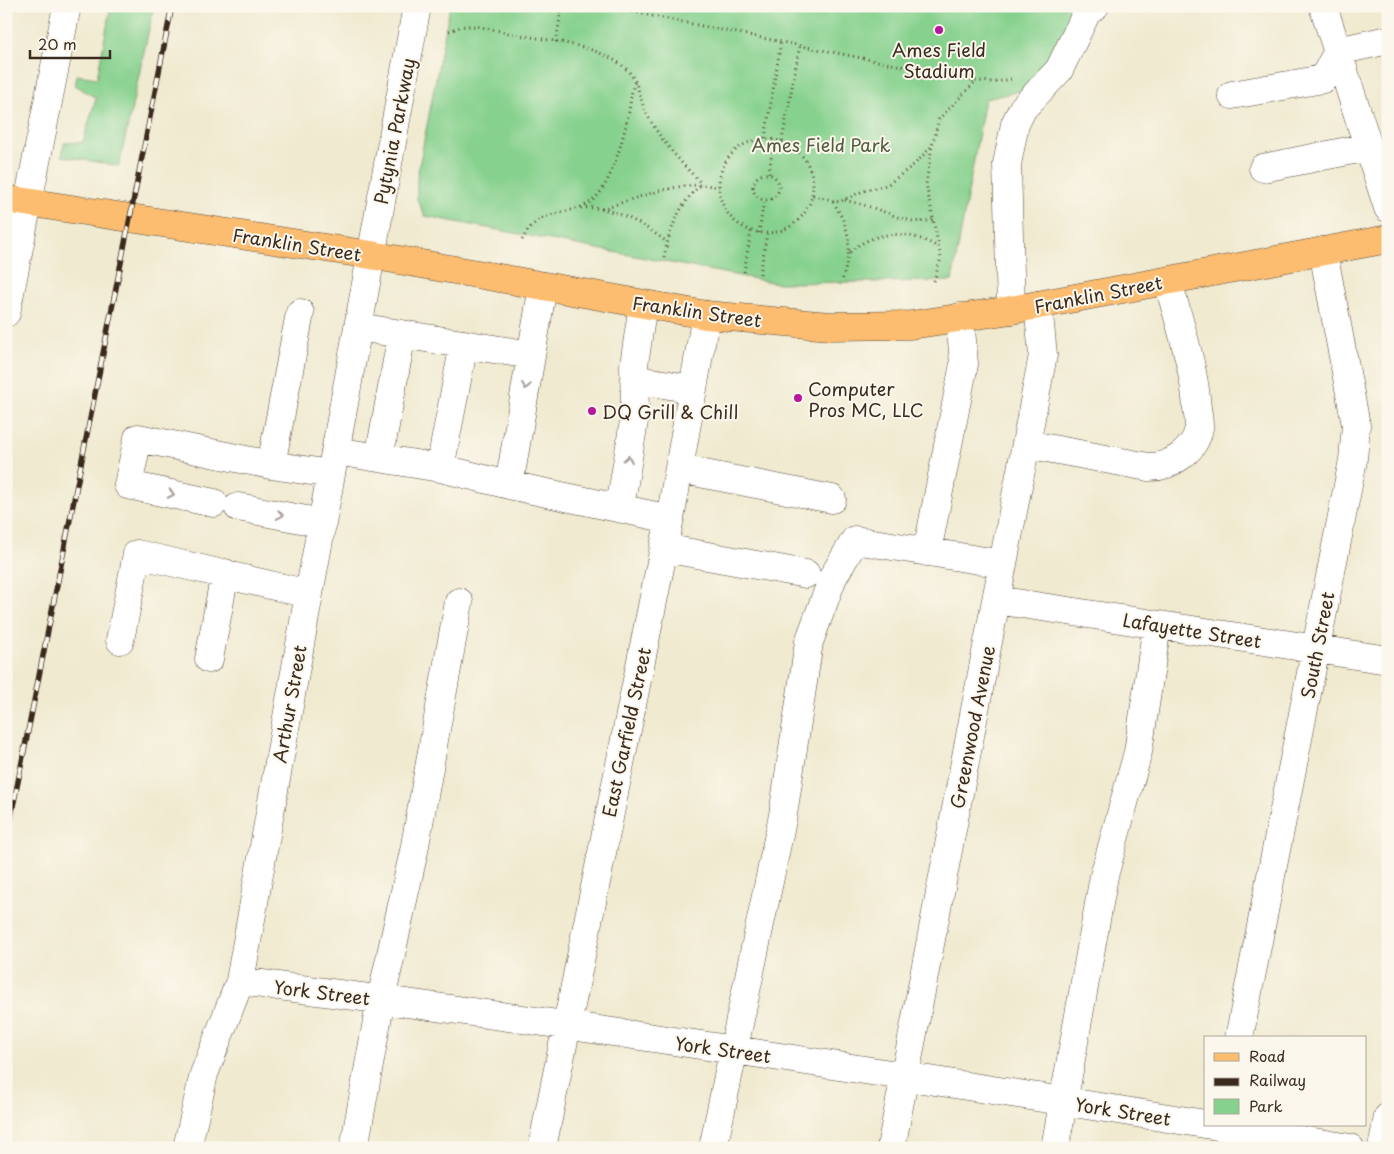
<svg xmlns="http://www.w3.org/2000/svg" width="1394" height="1154" viewBox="0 0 1394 1154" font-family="'Playpen Sans',sans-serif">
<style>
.green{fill:#87d18e;stroke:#617e56}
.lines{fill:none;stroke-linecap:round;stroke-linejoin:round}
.minor-casing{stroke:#564739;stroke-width:29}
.major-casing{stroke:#564739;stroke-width:29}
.path{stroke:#564739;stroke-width:3;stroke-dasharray:1 4;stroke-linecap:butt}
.minor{stroke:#fff;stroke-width:28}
.major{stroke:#fcbd6f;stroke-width:28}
.rail-casing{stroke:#3b2a1e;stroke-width:5.5}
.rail{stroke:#fbf7ec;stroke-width:4;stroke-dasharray:11;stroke-linecap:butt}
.oneway{stroke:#a79f9a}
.poi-dot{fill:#b5179e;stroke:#fbf7ec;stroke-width:2}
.labels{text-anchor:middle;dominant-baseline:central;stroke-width:4;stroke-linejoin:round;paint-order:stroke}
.poi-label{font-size:18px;fill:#3b2a1e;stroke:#fbf7ec;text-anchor:start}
.street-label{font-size:18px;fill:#3b2a1e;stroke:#fbf7ec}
.park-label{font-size:18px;fill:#525c40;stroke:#fbf7ec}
</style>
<rect width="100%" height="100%" fill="#fbf7ec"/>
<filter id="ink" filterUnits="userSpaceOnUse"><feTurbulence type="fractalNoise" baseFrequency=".02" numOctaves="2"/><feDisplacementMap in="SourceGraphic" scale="10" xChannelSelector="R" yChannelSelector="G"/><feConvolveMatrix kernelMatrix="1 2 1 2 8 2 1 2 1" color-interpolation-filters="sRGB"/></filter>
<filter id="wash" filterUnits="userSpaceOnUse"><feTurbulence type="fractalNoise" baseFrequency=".0096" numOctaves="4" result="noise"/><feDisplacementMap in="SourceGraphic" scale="20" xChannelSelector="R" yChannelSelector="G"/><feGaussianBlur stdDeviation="1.12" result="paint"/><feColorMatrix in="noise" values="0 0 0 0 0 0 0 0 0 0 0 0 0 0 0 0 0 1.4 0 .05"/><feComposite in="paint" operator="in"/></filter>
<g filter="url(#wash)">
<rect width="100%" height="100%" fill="#f0ead0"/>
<path class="green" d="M111,6H154L119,166L62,156L64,143L83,142L96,98L75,85L77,75L97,78Z
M450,6H1071L1068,24L1053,67L1025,90L985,99L952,281L776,283L425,216L417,199V177Z"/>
</g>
<g filter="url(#ink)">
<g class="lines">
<g class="minor-casing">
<path id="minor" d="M1323,6L1388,208
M1232,95L1323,79L1338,51L1388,40
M1263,168L1368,147
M1011,310L1007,164L1015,124L1023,108L1059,70L1087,12L1095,6
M6,313L67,6
M300,313L271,465L331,474
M358,327L531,355
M634,379L693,389
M1026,444L1148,467C1170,468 1195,451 1199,428C1199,422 1198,414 1197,408C1194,365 1179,323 1168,281
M336,451L440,468L509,485L670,519
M379,458L402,334
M440,468L464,344
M679,469L832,499
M509,485L543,286
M214,503L128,485L138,438L271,465
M238,507L322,523
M620,507L635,415L634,365L643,304
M664,548L806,574
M927,552L964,364L960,317
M996,600L1388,660
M120,640L137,554L309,594
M209,659L225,573
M240,981C563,1022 884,1072 1205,1124
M1239,1038L1353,460L1356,425L1323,251
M1211,1125L1350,1148
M187,1148L204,1074L240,981L309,594L417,6
M354,1148L381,999L414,851L459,602
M542,1148L672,508L706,315
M713,1148L783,815L809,642L833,577L855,540L1003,564
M891,1148L1043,355L1038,305
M1055,1148L1104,876L1138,752L1157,625
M1382,1148L1388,1117"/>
</g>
<g class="major-casing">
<path id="major" d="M6,199L371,255L706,315L830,326L911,325L1011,310L1388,239"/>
</g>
<path class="path" d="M603,6L976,81L996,82L1011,79
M449,31C455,29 461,26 468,26C483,26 498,31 513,34C545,40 605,45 628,71C640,84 638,97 646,112C659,139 681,163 702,184
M556,42L562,6
M765,138L781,42
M719 186a47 47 0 1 1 94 0a47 47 0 1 1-94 0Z
M782,141L800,45
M769,173L774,139
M753 187a13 13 0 1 1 26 0a13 13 0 1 1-26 0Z
M813,195L839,202L863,191L887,185L915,164L931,147
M845,200C855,203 866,205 876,209C896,216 911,225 933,220
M833,202C852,231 852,248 842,281
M581,208C612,205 643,224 667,242
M602,209C638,198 681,179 719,187
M759,233L764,200
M522,240C541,201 577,221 598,195C613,177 623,139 628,116C631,104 630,93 635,82
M850,252C876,229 909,230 938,247
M664,257C669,231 680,202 701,185
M744,272L751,231
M760,274L767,234
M934,281L941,258L926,184L932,146L939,119L976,81"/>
<use href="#minor" class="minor"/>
<use href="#major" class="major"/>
<g class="rail-casing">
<path id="rail" d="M6,842L172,6"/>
</g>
<use href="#rail" class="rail"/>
</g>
<defs><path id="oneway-chevron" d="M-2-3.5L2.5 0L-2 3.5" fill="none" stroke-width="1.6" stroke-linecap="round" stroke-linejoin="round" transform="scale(1.25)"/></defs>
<g class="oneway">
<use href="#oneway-chevron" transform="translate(526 386) rotate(99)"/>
<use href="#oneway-chevron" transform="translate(628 459) rotate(-81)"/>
<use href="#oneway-chevron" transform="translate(171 494) rotate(12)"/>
<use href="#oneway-chevron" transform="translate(280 515) rotate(10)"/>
</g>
</g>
<g class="poi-dot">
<circle cx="939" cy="30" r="5"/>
<circle cx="798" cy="398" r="5"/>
<circle cx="592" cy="411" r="5"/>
</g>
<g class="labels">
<g class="poi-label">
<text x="939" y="49" text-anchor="middle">Ames Field<tspan x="939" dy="21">Stadium</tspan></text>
<text x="808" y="388">Computer<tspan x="808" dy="21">Pros MC, LLC</tspan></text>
<text x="602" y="411">DQ Grill &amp; Chill</text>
</g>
<g class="street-label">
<text transform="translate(394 131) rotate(-79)">Pytynia Parkway</text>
<text transform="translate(297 244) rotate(9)">Franklin Street</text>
<text transform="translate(1098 294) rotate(-11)">Franklin Street</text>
<text transform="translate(697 311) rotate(8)">Franklin Street</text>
<text transform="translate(1192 630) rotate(9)">Lafayette Street</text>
<text transform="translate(1317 645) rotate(-79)">South Street</text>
<text transform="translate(289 704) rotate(-80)">Arthur Street</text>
<text transform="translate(972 727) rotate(-79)">Greenwood Avenue</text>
<text transform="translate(626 732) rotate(-78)">East Garfield Street</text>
<text transform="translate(322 992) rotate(7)">York Street</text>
<text transform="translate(723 1049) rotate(8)">York Street</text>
<text transform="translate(1123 1111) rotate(9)">York Street</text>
</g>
<g class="park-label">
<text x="821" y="144">Ames Field Park</text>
</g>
</g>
<rect width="1394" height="1154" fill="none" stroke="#fbf7ec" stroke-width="25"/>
<rect x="1204" y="1036" width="162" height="90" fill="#fbf7ec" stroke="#aea59a"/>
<rect x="1214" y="1053" width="25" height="8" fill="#fcbd6f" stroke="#aea59a"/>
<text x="1249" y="1062" font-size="15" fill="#3b2a1e">Road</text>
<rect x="1214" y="1078" width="25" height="8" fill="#3b2a1e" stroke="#aea59a"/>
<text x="1249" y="1086" font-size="15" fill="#3b2a1e">Railway</text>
<rect x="1214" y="1099" width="25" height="15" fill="#87d18e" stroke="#aea59a"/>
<text x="1249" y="1112" font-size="15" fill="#3b2a1e">Park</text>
<path d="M30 50v8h80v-8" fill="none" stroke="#3b2a1e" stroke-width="2.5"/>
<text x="38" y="50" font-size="15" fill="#3b2a1e" stroke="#fbf7ec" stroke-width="4" paint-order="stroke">20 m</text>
</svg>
